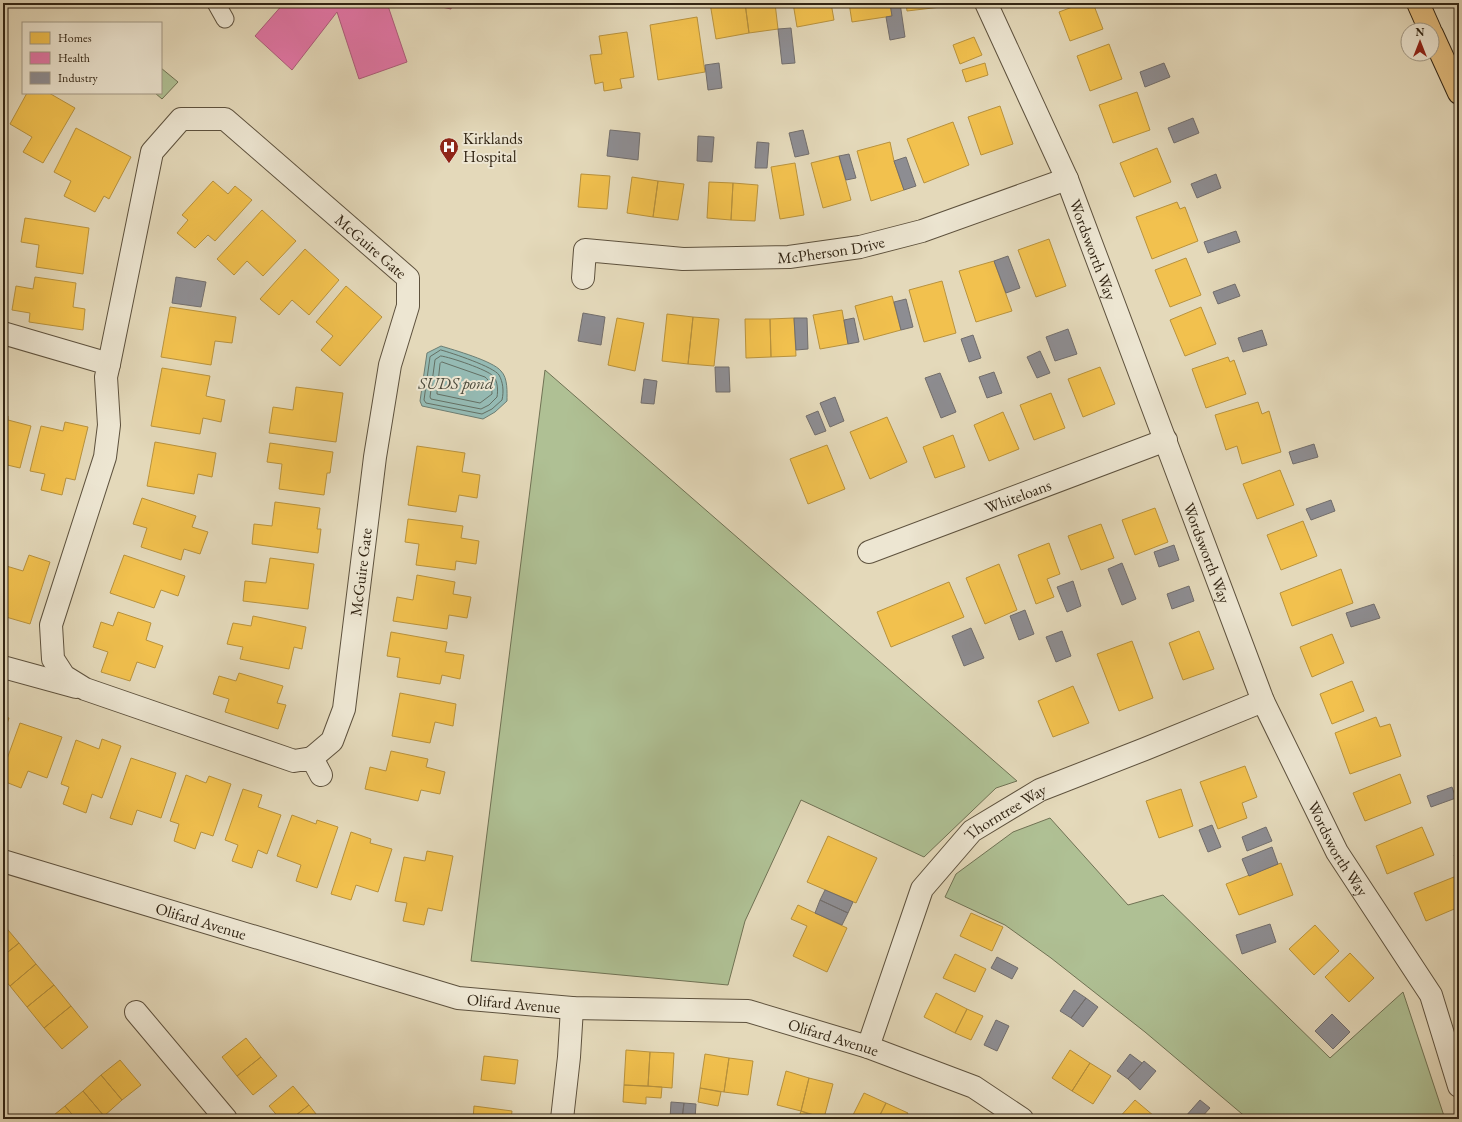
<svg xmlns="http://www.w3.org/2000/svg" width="1462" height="1122" viewBox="0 0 1462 1122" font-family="'EB Garamond',serif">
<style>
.green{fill:#afc094;stroke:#707254}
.water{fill:#95bab3;stroke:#6d7e73}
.homes{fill:#f2c14e;stroke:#b8923d}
.health{fill:#e377a8;stroke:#ae5e7c}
.industry{fill:#8d8d92;stroke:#726e6c}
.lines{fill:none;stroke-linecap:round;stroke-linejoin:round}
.shore{stroke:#647064;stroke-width:1}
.service-casing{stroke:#5e523e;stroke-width:19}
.minor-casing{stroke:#5e523e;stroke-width:24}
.motorway-casing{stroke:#322514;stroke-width:24}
.service{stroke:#ede6d2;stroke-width:17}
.minor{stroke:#ede6d2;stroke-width:22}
.motorway{stroke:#e2bc7d;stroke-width:22}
.labels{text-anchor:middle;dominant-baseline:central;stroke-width:4;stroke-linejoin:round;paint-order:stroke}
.poi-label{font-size:16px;fill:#322514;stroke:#ede6d2;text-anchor:start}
.street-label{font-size:16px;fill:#322514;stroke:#ede6d2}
.water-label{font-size:17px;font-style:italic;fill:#4b4a3c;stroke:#ede6d2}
</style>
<rect width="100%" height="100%" fill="#e4d9ba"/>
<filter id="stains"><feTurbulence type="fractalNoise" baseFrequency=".005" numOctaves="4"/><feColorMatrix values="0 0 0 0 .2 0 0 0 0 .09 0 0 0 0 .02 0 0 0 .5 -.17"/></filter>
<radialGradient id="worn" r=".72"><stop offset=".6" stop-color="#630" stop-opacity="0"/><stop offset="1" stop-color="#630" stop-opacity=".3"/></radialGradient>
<path class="green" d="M161,68L178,82L162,99L155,93H161Z
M545,370L1017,781L996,788L924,857L801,800L745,921L728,985L471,961Z
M1050,818L1128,905L1163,895L1330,1058L1403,992L1445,1119H1248L1145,1032L1051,958L1005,925L945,897L956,874L1013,832Z"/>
<path class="water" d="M441,346C454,350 493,361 501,371C508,378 507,392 507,401L495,412L483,419L422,406L420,401L427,353Z"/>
<path class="homes" d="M710,3H745L749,33L716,39Z
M745,3H775L778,29L749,33Z
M793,3H831L834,20L797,27Z
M849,3H890L892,16L852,22Z
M906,3H941V7L907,11Z
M1083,3H1093L1103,29L1070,41L1059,12Z
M697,17L705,72L658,80L650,25Z
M627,32L634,77L620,79L622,88L604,91L603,82L595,84L590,55L602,54L599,36Z
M974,37L982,55L960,64L953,45Z
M1109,44L1122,79L1090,91L1077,56Z
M985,63L988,75L966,82L962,70Z
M1137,92L1150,130L1113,143L1099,105Z
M27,93H49L75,108L43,163L23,152L32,137L10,124Z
M1000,106L1013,144L981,155L968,117Z
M953,122L969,165L924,183L907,139Z
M76,128L131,157L109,199L104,196L95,212L64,196L71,181L54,172Z
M890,142L894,161L904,190L871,201L857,151Z
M1157,148L1171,182L1134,197L1120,163Z
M839,156L851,200L823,208L811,163Z
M795,163L804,215L780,219L771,167Z
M581,174L610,176L607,209L578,207Z
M632,177L658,181L653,217L627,213Z
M213,181L228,194L235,186L252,200L215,241L208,235L195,248L177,233L188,220L182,215Z
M658,181L684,184L678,220L653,217Z
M709,182L733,183L731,220L707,218Z
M733,183L758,185L755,221L731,220Z
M1177,202L1180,209L1185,207L1198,241L1152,259L1136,217Z
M262,210L296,241L263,276L247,261L234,275L217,259Z
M25,218L89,228L83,274L36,267L39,245L21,242Z
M1049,239L1066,286L1036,297L1018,250Z
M305,249L339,280L309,315L292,300L279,315L260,299Z
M1186,258L1201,295L1170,307L1155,270Z
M994,261L1012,311L976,322L959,271Z
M35,277L76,283L73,307L85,309L83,330L29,322L30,313L12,310L16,286L33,289Z
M942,281L956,333L924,342L909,290Z
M346,286L382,317L340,366L321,350L333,336L316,322Z
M892,296L901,330L864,340L855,306Z
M170,307L236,317L232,343L215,341L211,365L161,357Z
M1201,307L1216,344L1185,356L1170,320Z
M842,310L848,344L820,349L813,315Z
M667,314L693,317L688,364L662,361Z
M693,317L719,319L714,366L688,364Z
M617,318L644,323L635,371L608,365Z
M794,318L796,356L771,357L770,319Z
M745,319H770L771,357L746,358Z
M1228,357L1230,362L1234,360L1246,394L1206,408L1192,369Z
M1100,367L1115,404L1083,417L1068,379Z
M162,368L210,376L206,396L225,400L221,422L203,418L200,434L151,426Z
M296,387L343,393L336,442L269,433L273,407L293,410Z
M1051,393L1065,428L1034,440L1020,405Z
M1258,402L1262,414L1269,411L1281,452L1242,464L1237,446L1226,450L1215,415Z
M1003,412L1019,449L989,461L974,425Z
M3,415L8,416V420L31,426L20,468L3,464Z
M887,417L907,462L870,479L850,432Z
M65,422L88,427L75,480L66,478L62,495L41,490L45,474L30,471L41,426L63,431Z
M953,435L965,467L935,478L923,447Z
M155,442L216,453L212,477L198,474L194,494L147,486Z
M270,443L333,452L330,473H327L324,495L279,489L282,464L267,462Z
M827,445L845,489L808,504L790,459Z
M417,446L465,453L462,472L480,475L477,498L459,495L456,512L408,505Z
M1280,470L1294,505L1257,519L1243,484Z
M142,498L196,516L192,527L208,532L200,554L184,549L181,560L141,547L147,528L133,524Z
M275,502L320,508L317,529H321L318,553L252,544L254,524L272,526Z
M1155,508L1168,542L1135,555L1122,520Z
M408,519L463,526L461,538L479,541L476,564L456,561L455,570L416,565L419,544L405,542Z
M1303,521L1317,556L1281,570L1267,535Z
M1101,524L1114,558L1081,570L1068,536Z
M1049,543L1060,574L1047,579L1054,597L1036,604L1018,555Z
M29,555L50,562L30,624L6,617L8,613L3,612V565L23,571Z
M124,555L185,576L178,596L161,590L154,608L110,593Z
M270,558L314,564L308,609L243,601L245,581L266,583Z
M999,564L1017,610L985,624L966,578Z
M1341,569L1353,603L1292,626L1280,593Z
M417,575L455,582L453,594L471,597L467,618L449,615L447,629L393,621L397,597L413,600Z
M949,582L964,617L891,647L877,612Z
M118,612L151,623L146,640L163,646L155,668L137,662L130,681L101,672L108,652L93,647L101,622L113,626Z
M253,616L306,627L302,649L294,647L289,669L240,659L243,647L227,644L233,623L251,626Z
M1199,631L1214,669L1183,680L1169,643Z
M391,632L447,642L445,652L464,655L460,679L442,675L440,684L397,677L400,658L387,656Z
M1332,634L1344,663L1312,677L1300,647Z
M1132,641L1153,698L1119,711L1097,654Z
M239,673L283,686L277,703L286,705L278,729L225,712L229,699L213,694L219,676L236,681Z
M1352,681L1364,711L1332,724L1320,694Z
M1073,686L1089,723L1053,737L1038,701Z
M400,693L456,704L453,726L435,722L430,743L392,736Z
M3,716L9,718L3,735Z
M1376,717L1380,727L1390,724L1401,756L1350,774L1335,733Z
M20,723L62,737L47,778L28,771L21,788L3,781V770Z
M102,739L121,746L102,798L92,794L86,813L63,804L69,787L61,784L76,740L99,749Z
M391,751L428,759L426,767L445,772L440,794L421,790L418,801L365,789L370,767L386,771Z
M131,758L176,773L161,818L137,810L132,825L110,818Z
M1245,766L1257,797L1242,803L1247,818L1218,829L1200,782Z
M1400,774L1411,803L1365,821L1353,793Z
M186,775L206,783L209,776L231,784L213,836L201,832L195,849L174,841L179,824L170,821Z
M243,789L262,795L258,807L281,815L267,854L258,850L252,868L232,861L238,845L225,840Z
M1181,789L1193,826L1159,838L1146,801Z
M292,815L316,824L317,820L338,827L317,888L296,881L301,865L277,856Z
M1422,827L1434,855L1387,874L1376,846Z
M351,832L371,839L370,843L392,849L378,892L356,885L351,900L331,894Z
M828,836L877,858L856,903L807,882Z
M427,851L453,856L442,911L428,908L424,925L403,921L407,903L395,901L404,857L425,861Z
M1281,863L1293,895L1239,915L1226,884Z
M1459,875V907L1426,921L1414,893Z
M798,905L847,928L827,972L793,956L807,926L791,919Z
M971,913L1003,927L992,951L960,936Z
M3,924L19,943L3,956Z
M1315,925L1339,951L1314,975L1289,949Z
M1459,933V946L1455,934Z
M19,943L36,964L10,986L3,978V956Z
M1350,953L1374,978L1349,1002L1325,977Z
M955,954L986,969L975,992L943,978Z
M36,964L54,985L27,1007L10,986Z
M54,985L71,1006L44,1028L27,1007Z
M936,993L967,1009L955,1033L924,1017Z
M71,1006L88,1027L62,1049L44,1028Z
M967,1009L983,1016L971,1040L955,1033Z
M246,1038L261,1057L237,1076L222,1057Z
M626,1050L650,1052L648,1086L624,1085Z
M1070,1050L1090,1063L1072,1091L1052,1078Z
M650,1052L674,1053L672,1088L648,1086Z
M705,1054L729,1058L724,1092L700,1088Z
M484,1056L518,1060L515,1084L481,1080Z
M261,1057L277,1076L253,1095L237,1076Z
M729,1058L753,1061L748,1095L724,1092Z
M120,1060L141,1085L122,1100L101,1075Z
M1090,1063L1111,1076L1093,1104L1072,1091Z
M786,1071L809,1078L801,1111L777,1105Z
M101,1075L122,1100L104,1116L83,1091Z
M809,1078L833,1084L824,1118L801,1111Z
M624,1085L662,1087L661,1098L646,1097V1104L623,1102Z
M293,1086L309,1105L291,1119H280L269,1106Z
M700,1088L721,1092L718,1106L698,1102Z
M83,1091L104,1116L100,1119H76L65,1106Z
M864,1093L886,1103L878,1119H851Z
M1135,1100L1154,1116L1151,1119H1118Z
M886,1103L908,1113L905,1119H878Z
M309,1105L320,1119H291Z
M65,1106L76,1119H49Z
M474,1106L512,1111L511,1119H473Z
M801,1111L811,1115L810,1119H798Z"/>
<path class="health" d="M284,3H387L407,62L359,79L337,12L292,70L255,36Z
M423,3H452L451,9Z"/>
<path class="industry" d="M890,3H900L905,37L890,40L886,17L892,16Z
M791,28L795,63L782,64L778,29Z
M719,63L722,88L708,90L705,65Z
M1164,63L1170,77L1145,87L1140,72Z
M1193,118L1199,133L1174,143L1168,128Z
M610,130L640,133L638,160L607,156Z
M803,130L809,154L795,157L789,133Z
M698,136L714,137L712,162L697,161Z
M757,142L769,143L767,168H755Z
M849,154L856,178L846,180L839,156Z
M906,157L916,186L904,190L894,161Z
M1216,174L1221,188L1197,198L1191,184Z
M1236,231L1240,242L1208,253L1204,242Z
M1008,256L1020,288L1006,293L994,261Z
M176,277L206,282L201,307L172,303Z
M1235,284L1240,296L1218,304L1213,292Z
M906,299L913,327L901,330L894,302Z
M583,313L605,317L601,345L578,341Z
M794,318H807L808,349L796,350Z
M854,318L859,342L848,344L844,320Z
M1068,329L1077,354L1055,361L1046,337Z
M1262,330L1267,345L1243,352L1238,338Z
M973,335L981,358L969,362L961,339Z
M1040,351L1050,373L1037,378L1027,357Z
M715,367H729L730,392H716Z
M994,372L1002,393L987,398L979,377Z
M940,373L956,412L941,418L925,378Z
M644,379L657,381L654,404L641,403Z
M835,397L844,421L830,427L820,403Z
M818,411L826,431L815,435L806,416Z
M1314,444L1318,457L1293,464L1289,452Z
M1331,500L1335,511L1311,520L1306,509Z
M1174,545L1179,560L1159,567L1154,552Z
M1122,563L1136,599L1122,605L1108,569Z
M1073,581L1081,606L1067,612L1057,587Z
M1189,586L1194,601L1172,609L1167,594Z
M1374,604L1380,618L1351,627L1346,613Z
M1025,610L1034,634L1019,640L1010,616Z
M971,628L984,658L964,666L952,636Z
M1062,631L1071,656L1056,662L1046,637Z
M1452,787L1456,798L1431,807L1427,796Z
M1212,825L1221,847L1208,852L1199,830Z
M1266,827L1272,841L1247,851L1242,837Z
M1272,847L1278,864L1249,876L1242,859Z
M1459,853V866H1458L1454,855Z
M825,890L853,902L848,913L820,900Z
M820,900L848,913L842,925L815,913Z
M1270,924L1276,942L1242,954L1236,935Z
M997,957L1018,968L1012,979L991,968Z
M1074,990L1086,998L1071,1018L1060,1011Z
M1086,998L1098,1007L1083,1027L1071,1018Z
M1332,1014L1350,1032L1333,1049L1315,1031Z
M996,1020L1009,1026L997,1051L984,1045Z
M1130,1054L1142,1063L1128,1079L1117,1071Z
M1144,1061L1156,1071L1140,1090L1128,1079Z
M1200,1100L1210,1108L1200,1119H1187L1185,1117Z
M671,1102L684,1103L682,1119H670Z
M684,1103L696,1104L695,1119H682Z
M743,1116L755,1119H743Z"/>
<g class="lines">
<path class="shore" d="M441,350C452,353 494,367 499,375C503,382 504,391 502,400L492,409L482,414L426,403L424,400L430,357Z
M441,356C450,357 488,370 493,376C498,381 498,391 497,397L489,405L481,409L431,399L430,397L435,360Z
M442,362L485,377C490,381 492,387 492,394L480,403L437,394V392L440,364Z"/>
<g class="service-casing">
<path id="service" d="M216,3L225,19"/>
</g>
<g class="minor-casing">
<g id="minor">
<path id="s1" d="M986,3L1067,179L1263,701L1337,852L1431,995L1459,1086"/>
<path id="s2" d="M583,278L585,250L683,259L789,257L860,247L922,231L1067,179"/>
<path d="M3,333L109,364L106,377L109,425L105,457L51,625L53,659L64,676L85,689L294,761L312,758L321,775"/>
<path id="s3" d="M109,364L152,152L181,119H225L408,278V306L390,365L375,457L344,709L332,741L312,758"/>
<path id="s4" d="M869,552L1166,440"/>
<path d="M3,667L76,687"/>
<path id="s5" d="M3,861L458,998L572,1008L748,1011L868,1047L974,1087L1022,1119"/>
<path d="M136,1012L226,1119"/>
<path id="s6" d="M868,1047L922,889L972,831L1040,790L1145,749L1263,701"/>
<path d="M562,1119L569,1057L572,1008"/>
</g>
</g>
<g class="motorway-casing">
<path id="motorway" d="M1418,3L1430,30
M1432,34L1459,93"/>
</g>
<use href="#service" class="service"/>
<use href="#minor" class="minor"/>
<use href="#motorway" class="motorway"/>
</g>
<defs>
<g id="hospital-pin" transform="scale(1)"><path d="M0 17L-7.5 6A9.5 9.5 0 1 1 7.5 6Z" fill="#8f2418" stroke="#ede6d2"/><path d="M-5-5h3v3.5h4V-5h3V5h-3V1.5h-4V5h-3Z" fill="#fff"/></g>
</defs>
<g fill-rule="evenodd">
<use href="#hospital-pin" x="449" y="147"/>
</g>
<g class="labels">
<g class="poi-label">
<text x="463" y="138">Kirklands<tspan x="463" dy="18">Hospital</tspan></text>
</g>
<g class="street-label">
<text stroke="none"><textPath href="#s3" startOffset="498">McGuire Gate</textPath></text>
<text stroke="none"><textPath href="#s2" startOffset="275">McPherson Drive</textPath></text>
<text stroke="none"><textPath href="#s1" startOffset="269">Wordsworth Way</textPath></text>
<text stroke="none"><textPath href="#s4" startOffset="159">Whiteloans</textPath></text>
<text stroke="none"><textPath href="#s1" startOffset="593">Wordsworth Way</textPath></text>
<text transform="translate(361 572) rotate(-83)">McGuire Gate</text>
<text stroke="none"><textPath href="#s6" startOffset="282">Thorntree Way</textPath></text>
<text stroke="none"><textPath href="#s1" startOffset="917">Wordsworth Way</textPath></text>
<text stroke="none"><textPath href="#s5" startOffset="207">Olifard Avenue</textPath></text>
<text stroke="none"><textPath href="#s5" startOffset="531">Olifard Avenue</textPath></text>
<text stroke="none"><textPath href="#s5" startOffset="855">Olifard Avenue</textPath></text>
</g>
<g class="water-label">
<text x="456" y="383">SUDS pond</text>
</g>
</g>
<rect width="1462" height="1122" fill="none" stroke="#e4d9ba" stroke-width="16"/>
<rect x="4" y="4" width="1454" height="1114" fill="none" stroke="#322514" stroke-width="2"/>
<rect x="8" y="8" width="1446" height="1106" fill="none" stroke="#322514"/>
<rect x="22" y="22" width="140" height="72" fill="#ede6d2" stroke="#a29986"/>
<rect x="30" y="32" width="20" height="12" fill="#f2c14e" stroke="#a29986"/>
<text x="58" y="42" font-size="12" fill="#322514">Homes</text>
<rect x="30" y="52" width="20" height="12" fill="#e377a8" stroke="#a29986"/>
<text x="58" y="62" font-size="12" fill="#322514">Health</text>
<rect x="30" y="72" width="20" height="12" fill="#8d8d92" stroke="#a29986"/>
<text x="58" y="82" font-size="12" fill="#322514">Industry</text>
<g transform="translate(1420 42)"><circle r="19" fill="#ede6d2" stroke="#a29986"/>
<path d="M0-3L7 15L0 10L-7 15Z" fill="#8f2418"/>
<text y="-6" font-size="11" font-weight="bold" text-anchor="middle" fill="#322514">N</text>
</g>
<rect width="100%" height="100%" filter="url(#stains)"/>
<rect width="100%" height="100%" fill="url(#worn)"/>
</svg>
